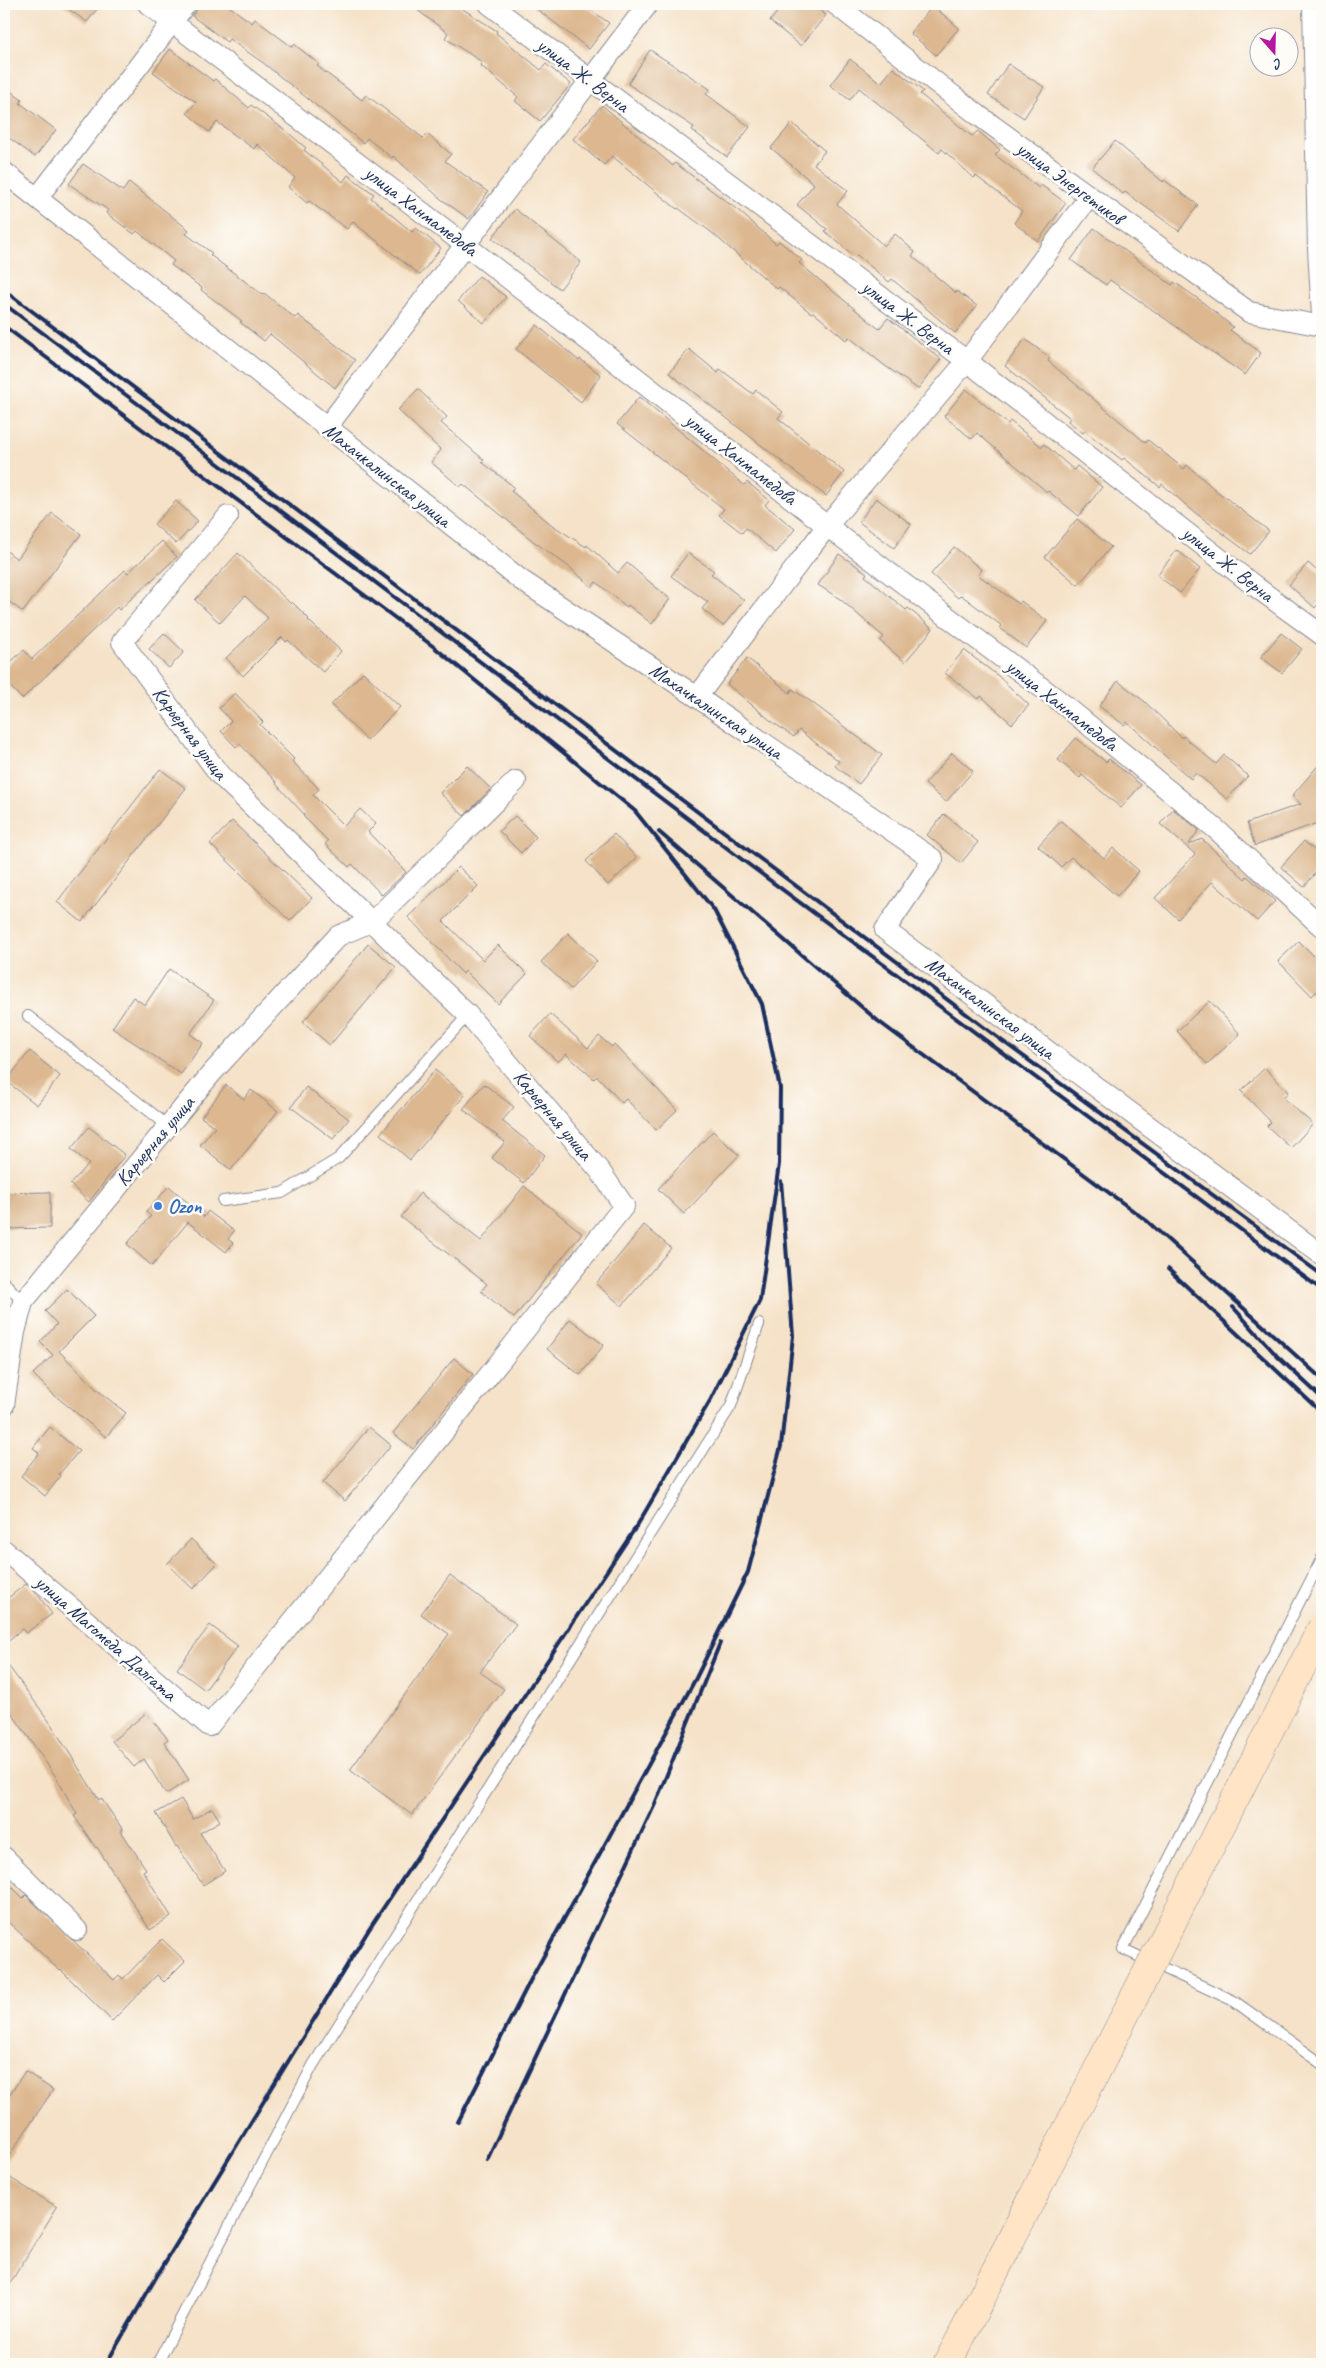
<svg xmlns="http://www.w3.org/2000/svg" width="1326" height="2368" viewBox="0 0 1326 2368" font-family="Caveat,sans-serif">
<style>
.building{fill:#dcb78f}
.lines{fill:none;stroke-linecap:round;stroke-linejoin:round}
.service-casing{stroke:#888893;stroke-width:12}
.minor-casing{stroke:#888893;stroke-width:22}
.secondary-casing{stroke:#888893;stroke-width:29}
.service{stroke:#fff;stroke-width:10}
.minor{stroke:#fff;stroke-width:20}
.secondary{stroke:#ffe4c6;stroke-width:28}
.rail{stroke:#1b2f5e;stroke-width:4}
.secondary-bridge-casing{stroke:#888893;stroke-width:29;stroke-linecap:butt}
.secondary-bridge{stroke:#ffe4c6;stroke-width:28}
.shop-dot{fill:#3f7fe0;stroke:#fdfcf7;stroke-width:2}
.labels{text-anchor:middle;dominant-baseline:central;stroke-width:5;stroke-linejoin:round;paint-order:stroke}
.street-label{font-size:20px;fill:#1b2f5e;stroke:#fdfcf7}
.shop-label{font-size:20px;font-weight:bold;fill:#366cbe;stroke:#fdfcf7;text-anchor:start}
</style>
<rect width="100%" height="100%" fill="#fdfcf7"/>
<filter id="ink" filterUnits="userSpaceOnUse"><feTurbulence type="fractalNoise" baseFrequency=".02" numOctaves="2"/><feDisplacementMap in="SourceGraphic" scale="10" xChannelSelector="R" yChannelSelector="G"/><feConvolveMatrix kernelMatrix="1 2 1 2 8 2 1 2 1" color-interpolation-filters="sRGB"/></filter>
<filter id="wash" filterUnits="userSpaceOnUse"><feTurbulence type="fractalNoise" baseFrequency=".0096" numOctaves="4" result="noise"/><feDisplacementMap in="SourceGraphic" scale="20" xChannelSelector="R" yChannelSelector="G"/><feGaussianBlur stdDeviation="1.12" result="paint"/><feColorMatrix in="noise" values="0 0 0 0 0 0 0 0 0 0 0 0 0 0 0 0 0 1.4 0 .05"/><feComposite in="paint" operator="in"/></filter>
<g filter="url(#wash)">
<rect width="100%" height="100%" fill="#f5e2c8"/>
<g id="blocks">
<path class="building" d="M61,4H101L87,22Z
M201,4H226L252,23L255,19L292,47L294,44L319,64L317,66L362,100L366,95L423,138L427,134L451,154L445,161L488,192L469,219L441,199L393,156L392,158L367,138L363,143L262,62L229,39L227,42L192,16Z
M409,4H455L497,31L496,33L541,70L546,64L571,84L540,121L515,101L518,97L480,65L482,62L445,38L448,33Z
M530,4H582L609,23L589,49Z
M784,4H811L826,15L801,46L770,21Z
M933,6L959,28L936,55L910,33Z
M170,49L213,81L215,79L249,108L251,105L286,131L306,148L304,150L343,182L348,175L374,194L371,198L412,232L416,228L441,248L420,275L353,222L347,229L309,201L307,203L288,187L295,178L257,144L254,149L217,122L209,132L187,113L196,102L153,72Z
M650,50L710,89L706,94L750,127L727,157L692,130L694,127L628,84Z
M850,59L881,83L893,68L923,91L920,94L972,136L978,131L1000,150L995,155L1039,188L1041,185L1066,203L1038,241L1014,223L1022,211L976,176L974,178L942,149L939,153L859,88L850,100L830,85Z
M1008,64L1044,87L1024,118L988,95Z
M4,86L22,100L20,103L56,130L35,157L4,134Z
M602,105L673,166L675,163L739,211L776,244L779,241L802,260L799,263L879,329L888,318L941,359L918,389L884,365L849,337L846,340L813,312L811,313L779,287L777,289L711,232L678,208L677,209L612,156L604,165L573,139Z
M792,123L825,151L814,164L848,191L837,204L884,246L895,234L915,252L912,256L956,293L957,291L977,306L955,333L892,279L889,282L857,255L855,257L825,231L827,229L797,205L814,184L771,148Z
M1115,141L1163,182L1164,180L1198,205L1179,231L1125,192L1123,194L1092,168Z
M83,164L123,191L129,182L189,230L186,234L212,253L210,255L263,295L264,293L295,318L298,315L355,360L335,388L270,334L264,341L240,322L242,321L201,290L202,288L171,265L174,261L137,231L134,234L106,213L108,210L69,184Z
M515,209L581,262L560,289L492,238Z
M1094,228L1172,285L1174,282L1200,300L1233,327L1230,330L1261,353L1245,375L1110,280L1106,285L1071,260Z
M479,276L506,297L484,323L458,301Z
M537,325L579,361L580,359L601,375L581,402L516,349Z
M1025,339L1050,358L1048,361L1146,443L1148,440L1184,469L1187,465L1218,492L1269,531L1250,554L1193,511L1162,484L1160,487L1124,458L1122,460L1085,431L1083,433L1068,421L1070,418L1005,366Z
M689,349L718,373L720,369L753,394L756,390L783,412L778,418L844,472L826,496L669,373Z
M418,389L447,417L441,423L484,460L482,462L514,487L511,491L552,525L586,547L587,545L618,573L627,563L670,599L652,624L628,605L627,607L596,582L592,587L568,566L533,541L463,484L460,487L431,462L441,450L398,410Z
M966,389L1008,424L1010,421L1042,447L1044,444L1074,470L1077,466L1102,487L1079,516L1048,491L1047,492L977,433L972,439L944,416Z
M639,397L744,485L747,482L769,500L765,505L795,529L776,553L746,528L742,533L719,515L724,509L617,424Z
M876,498L911,524L894,548L859,522Z
M176,501L198,521L176,544L154,524Z
M52,513L81,534L23,612L4,598V549L17,559Z
M1077,519L1111,547L1078,585L1045,557Z
M162,541L177,557L119,610L117,607L22,699L4,680V668L24,650L32,659L125,570L128,573Z
M954,547L982,570L978,575L1019,604L1021,601L1047,621L1026,648L1000,628L1002,626L961,595L958,598L931,574Z
M1177,550L1200,569L1180,593L1157,575Z
M238,553L291,604L292,602L309,619L308,620L341,651L323,672L288,640L286,642L282,637L243,676L226,658L268,618L245,596L220,623L195,600Z
M688,553L714,571L711,574L744,600L723,626L702,609L708,602L671,576Z
M839,554L867,573L865,576L906,610L908,608L933,629L905,662L880,641L884,637L840,599L818,585Z
M1308,563L1322,575V599L1315,608L1289,585Z
M164,633L184,652L169,668L149,649Z
M1281,633L1302,649L1282,673L1261,657Z
M964,650L997,675L1029,705L1012,724L981,696L979,699L945,673Z
M747,658L790,693L792,689L810,701L882,755L859,784L835,766L839,761L799,730L794,737L771,721L727,684Z
M363,672L400,707L367,740L331,705Z
M1118,681L1144,701L1182,738L1183,736L1216,764L1224,755L1248,776L1227,799L1196,773L1191,779L1127,722L1124,725L1099,706Z
M235,693L263,722L260,725L294,759L292,761L319,789L313,795L344,826L360,809L376,824L368,832L406,872L382,895L352,864L349,867L325,844L328,841L303,816L304,814L276,784L277,783L240,744L236,747L221,731L231,721L219,708Z
M1076,738L1106,762L1109,759L1141,785L1121,808L1082,775L1080,778L1058,760Z
M952,753L973,771L946,802L925,784Z
M1322,761V817L1317,823L1255,846L1247,823L1301,804L1292,796Z
M467,766L491,789L464,816L440,793Z
M160,769L186,788L82,922L57,902Z
M1173,809L1199,830L1188,845L1202,839L1245,879L1247,876L1275,901L1257,921L1212,882L1178,919L1155,898L1195,854L1160,824Z
M944,814L978,842L961,863L927,835Z
M515,816L536,837L521,853L499,831Z
M232,821L312,898L290,921L210,844Z
M1061,821L1104,858L1113,848L1139,871L1117,896L1071,857L1061,867L1038,846Z
M614,834L637,858L608,885L586,861Z
M1304,841L1322,857V865L1304,887L1281,867Z
M459,867L478,886L443,921L483,960L498,945L527,974L498,1004L465,971L463,974L408,917Z
M568,933L597,961L571,989L541,962Z
M1299,941L1322,964V986L1312,996L1278,961Z
M368,944L396,967L330,1045L303,1022Z
M169,969L214,1000L190,1034L203,1043L181,1074L112,1028L133,997L145,1005Z
M1210,1001L1240,1034L1207,1064L1177,1031Z
M550,1014L588,1048L599,1036L612,1047L614,1044L677,1110L656,1130L626,1099L622,1103L597,1076L594,1079L566,1054L558,1062L530,1036Z
M30,1051L60,1076L37,1105L6,1081Z
M1265,1068L1288,1092L1283,1098L1313,1124L1291,1148L1267,1126L1271,1122L1241,1091Z
M435,1070L465,1095L410,1160L380,1134Z
M484,1084L514,1107L502,1121L545,1155L524,1183L492,1158L505,1142L463,1109Z
M226,1085L244,1099L251,1090L278,1111L231,1170L200,1145L215,1127L201,1117Z
M306,1087L349,1119L333,1139L291,1107Z
M89,1127L125,1155L89,1202L70,1184L89,1164L71,1149Z
M713,1131L739,1155L684,1214L658,1189Z
M169,1186L204,1217L208,1211L234,1231L228,1239L233,1243L226,1252L188,1222L152,1266L127,1244L151,1216L146,1212Z
M524,1186L582,1233L514,1318L481,1291L487,1284L401,1217L420,1193L481,1241Z
M50,1192V1228L4,1229V1193Z
M644,1225L671,1248L622,1306L596,1284Z
M67,1289L94,1316L59,1351L96,1389L126,1413L106,1437L53,1394L33,1374L53,1355L40,1342L57,1324L45,1311Z
M570,1319L604,1345L580,1375L547,1349Z
M454,1358L473,1374L413,1449L393,1433Z
M50,1427L79,1451L59,1474L61,1476L45,1496L21,1476L39,1453L33,1448Z
M369,1427L391,1445L345,1501L323,1483Z
M191,1539L217,1564L193,1589L167,1564Z
M450,1575L516,1624L480,1672L504,1689L412,1815L350,1770L449,1634L421,1614Z
M26,1584L37,1594L52,1614L26,1633L22,1629L4,1644V1601Z
M210,1625L238,1646L205,1690L177,1669Z
M4,1660L49,1721L99,1800L101,1798L123,1830L121,1831L146,1869L143,1871L171,1916L150,1930L97,1847L96,1848L74,1816L77,1814L56,1777L4,1702Z
M146,1713L168,1739L164,1742L189,1780L166,1794L144,1759L134,1767L112,1741Z
M181,1799L193,1819L212,1808L220,1821L200,1833L225,1871L203,1885L177,1846L176,1847L156,1813Z
M4,1879L23,1898L26,1895L114,1980L119,1975L123,1979L162,1939L185,1961L164,1982L157,1975L112,2021L61,1970L60,1971L4,1918Z
M25,2071L53,2090L4,2163V2104Z
M4,2174L57,2207L4,2293Z"/>
</g>
</g>
<g filter="url(#ink)">
<use href="#blocks" fill-opacity="0" stroke="#888893" stroke-width="1"/>
<g class="lines">
<g class="service-casing">
<path id="service" d="M28,1016L167,1125
M223,1201L282,1193L339,1158L468,1015
M4,1282L23,1302
M1322,1558L1123,1949L1234,2001L1322,2064
M157,2364L313,2065L731,1406L759,1324"/>
</g>
<g class="minor-casing">
<path id="minor" d="M148,4L464,244L827,526L1058,700L1217,830L1322,927
M489,4L967,361L1256,587L1322,635
M835,4L978,115L1249,312L1322,326
M1313,4L1318,249L1322,315
M4,172L521,580L697,697L933,859L885,930L1322,1255
M38,197L186,4
M327,427L648,4
M697,697L827,526L967,361L1089,197
M4,1405L15,1332L23,1302L211,1074L338,936L373,921L516,781
M4,1550L209,1726L624,1206L600,1171L468,1015L219,774L122,642L228,516
M4,1857L77,1930"/>
</g>
<g class="secondary-casing">
<path id="secondary" d="M947,2364L985,2291"/>
</g>
<use href="#service" class="service"/>
<use href="#minor" class="minor"/>
<use href="#secondary" class="secondary"/>
<path class="rail" d="M4,290L1001,1040L1322,1275
M4,304L228,471L748,864L1322,1290
M4,326L434,647L635,811L714,910L762,1004L780,1088L779,1164L760,1300L711,1399L638,1524L368,1931L158,2274L106,2364
M659,832L878,1021L1147,1221L1322,1379
M1168,1269L1322,1413
M1233,1307L1278,1357L1322,1398
M458,2122L530,1981L696,1678L748,1572L781,1446L793,1336L781,1181
M487,2160L655,1804L720,1643"/>
<g class="secondary-bridge-casing">
<path id="secondary-bridge" d="M985,2291L1322,1627"/>
</g>
<use href="#secondary-bridge" class="secondary-bridge"/>
</g>
</g>
<circle class="shop-dot" cx="158" cy="1206" r="5"/>
<g class="labels">
<g class="street-label">
<text transform="translate(583 75) rotate(37)">улица Ж. Верна</text>
<text transform="translate(1070 183) rotate(36)">улица Энергетиков</text>
<text transform="translate(421 211) rotate(37)">улица Ханмамедова</text>
<text transform="translate(908 317) rotate(37)">улица Ж. Верна</text>
<text transform="translate(741 459) rotate(38)">улица Ханмамедова</text>
<text transform="translate(387 475) rotate(38)">Махачкалинская улица</text>
<text transform="translate(1228 564) rotate(38)">улица Ж. Верна</text>
<text transform="translate(1062 705) rotate(38)">улица Ханмамедова</text>
<text transform="translate(716 711) rotate(34)">Махачкалинская улица</text>
<text transform="translate(190 733) rotate(53)">Карьерная улица</text>
<text transform="translate(990 1008) rotate(37)">Махачкалинская улица</text>
<text transform="translate(553 1115) rotate(50)">Карьерная улица</text>
<text transform="translate(155 1141) rotate(-50)">Карьерная улица</text>
<text transform="translate(106 1638) rotate(41)">улица Магомеда Далгата</text>
</g>
<g class="shop-label">
<text x="168" y="1206">Ozon</text>
</g>
</g>
<rect width="1326" height="2368" fill="none" stroke="#fdfcf7" stroke-width="20"/>
<g transform="translate(1274 52) rotate(160)"><circle r="24" fill="#fdfcf7" stroke="#a3aaba"/>
<path d="M0-4L9 19L0 12L-9 19Z" fill="#b5179e"/>
<text y="-8" font-size="14" font-weight="bold" text-anchor="middle" fill="#1b2f5e">С</text>
</g>
</svg>
